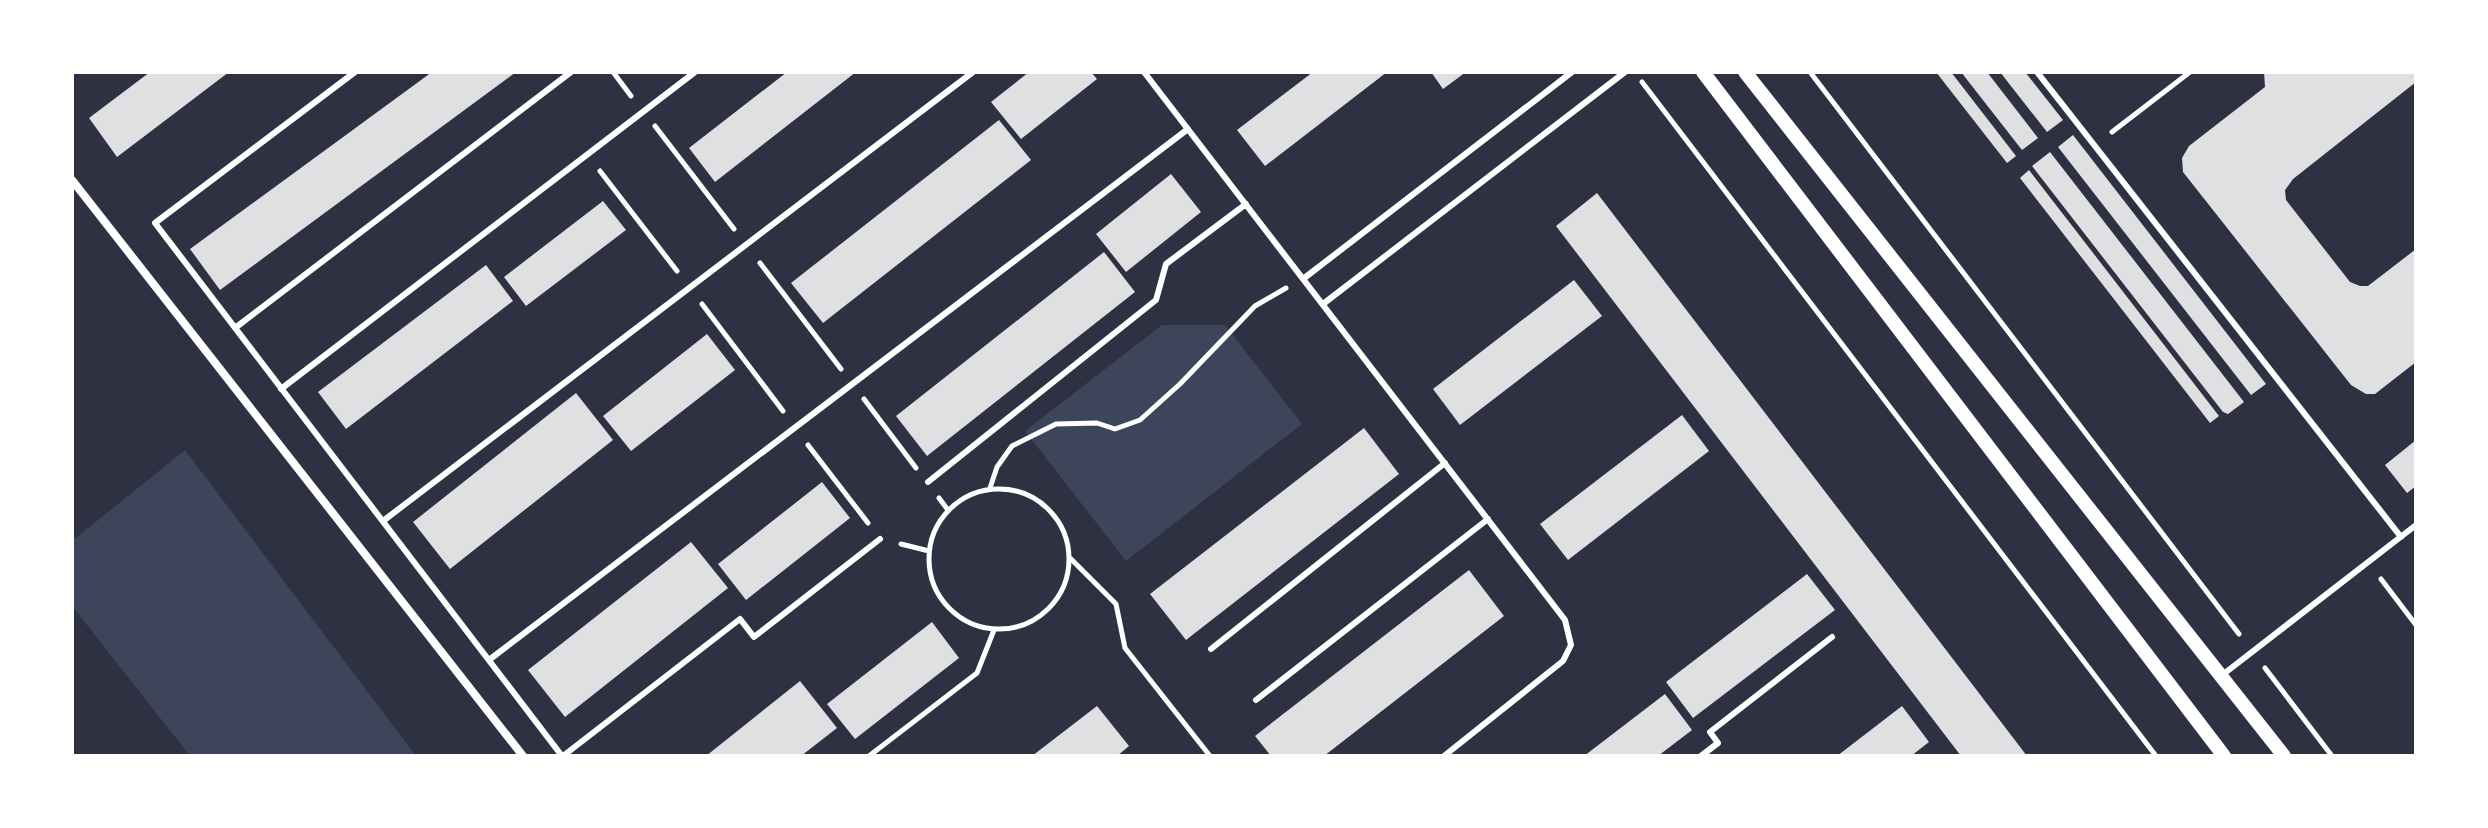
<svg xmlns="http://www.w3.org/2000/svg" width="2488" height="828" viewBox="0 0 2488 828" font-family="'IBM Plex Sans',sans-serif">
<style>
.green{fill:#3c4559}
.building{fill:#e0e0e3}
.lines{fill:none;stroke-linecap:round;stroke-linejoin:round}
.path{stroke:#fff;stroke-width:5}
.service{stroke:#fff;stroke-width:6}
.minor{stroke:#fff;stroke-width:8}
.tertiary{stroke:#fff;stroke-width:14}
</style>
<rect width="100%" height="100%" fill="#2d3142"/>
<path class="green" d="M1162,325H1225L1302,424L1126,561L1025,431Z
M185,450L416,756H190L72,606V541Z"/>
<path class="building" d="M150,72H229L117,157L89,118Z
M432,72H516L220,290L190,249Z
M787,72H856L715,182L689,148Z
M1029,72H1091L1097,79L1021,139L991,102Z
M1313,72H1387L1265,166L1237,130Z
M1431,72H1466L1443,89Z
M1936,72H1951L2016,156L2007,163Z
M1961,72H1987L2038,138L2022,150Z
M2000,72H2025L2063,120L2047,132Z
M2264,72H2416V82L2293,179L2285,190L2286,200L2350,282L2360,286H2368L2416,249V362L2375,394H2366L2351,385L2183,172L2182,158L2189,146L2265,87Z
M999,120L1031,160L823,323L791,283Z
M2073,135L2266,384L2251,395L2058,147Z
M2050,152L2244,402L2228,414L2223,412L2032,166Z
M2029,170L2219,416L2210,423L2020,178Z
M1171,174L1201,212L1126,272L1096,234Z
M1597,193L2027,756H1961L1556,226Z
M603,201L626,230L526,306L504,277Z
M1104,252L1135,292L927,456L896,416Z
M486,265L513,301L346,429L318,392Z
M1574,280L1602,316L1460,425L1433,389Z
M707,334L735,370L631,451L603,416Z
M576,393L613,440L450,569L413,522Z
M1682,415L1709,451L1568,560L1540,524Z
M1364,428L1399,474L1186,640L1150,594Z
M2416,440V486L2407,493L2385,465Z
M822,482L850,518L746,600L718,564Z
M691,542L728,588L565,717L528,670Z
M1469,570L1504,616L1324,756H1271L1255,736Z
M1807,574L1835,610L1693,718L1666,682Z
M932,622L959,658L855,739L827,704Z
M800,681L837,728L801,756H706Z
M1665,694L1692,730L1658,756H1584Z
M1097,706L1129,746L1117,756H1032Z
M1902,706L1929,742L1911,756H1837Z"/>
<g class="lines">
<path class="path" d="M613,72L631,96
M1810,72L2239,634
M1642,82L2156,756
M655,126L734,229
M2112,132L2190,72
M600,171L677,271
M760,263L841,369
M702,304L783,411
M864,399L916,468
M808,445L868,523
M990,488L997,467L1012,446L1056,424L1097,423L1115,429L1140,420L1180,384L1255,306L1286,288
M929 559a70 70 0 1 1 140 0a70 70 0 1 1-140 0Z
M939,498L948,510
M901,544L929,551
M1071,559L1116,604L1125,648L1210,756
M2381,579L2416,625
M2265,668L2332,756
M869,756L977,673L994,630"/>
<path class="service" d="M355,72L155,223L562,756
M1144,72L1565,620L1571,645L1563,661L1444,756
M2037,72L2401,537
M1303,279L1572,72
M1323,304L1625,72
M235,328L571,72
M281,389L695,72
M928,482L1156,300L1166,264L1246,204
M383,521L973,72
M1211,649L1445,463
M489,660L1188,129
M2221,676L2416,525
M1256,700L1488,519
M563,756L740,619L754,637L880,539
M1701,756L1718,743L1710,732L1832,637"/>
<path class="minor" d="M72,180L523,756"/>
<path class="tertiary" d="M1703,72L2224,756
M1745,72L2284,756"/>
</g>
<rect width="2488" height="828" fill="none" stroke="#ffffff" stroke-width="148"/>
</svg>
